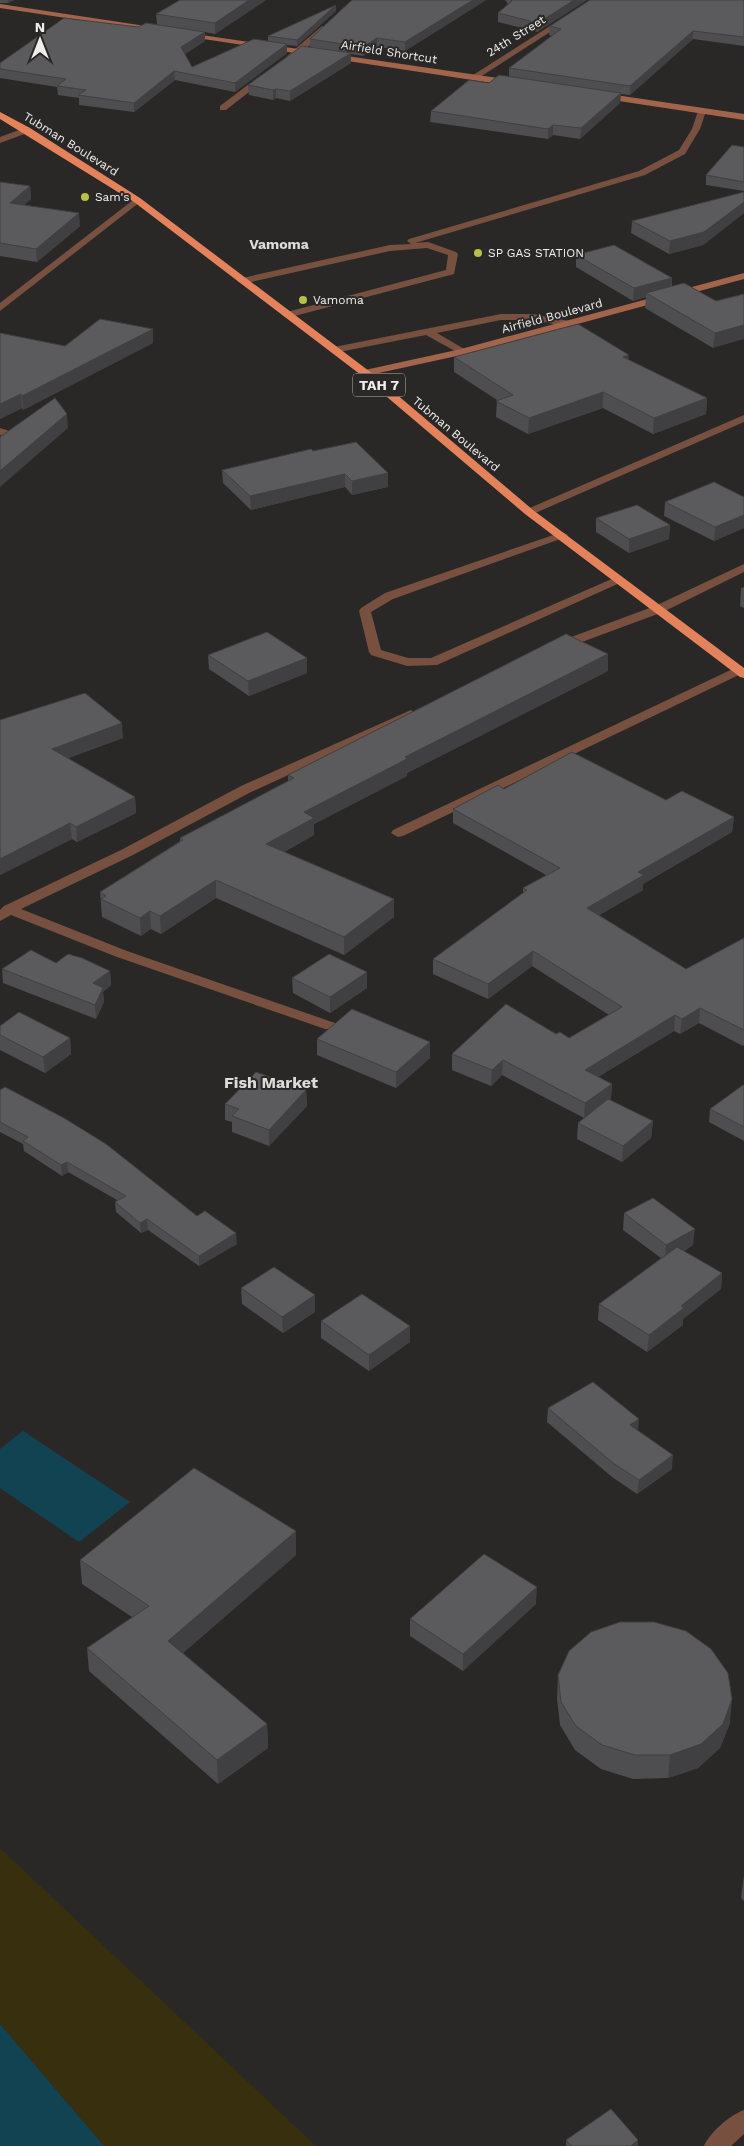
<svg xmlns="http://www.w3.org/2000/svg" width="744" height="2146" viewBox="0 0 744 2146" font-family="'Work Sans',sans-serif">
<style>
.sand{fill:#372f0e}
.water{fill:#124353}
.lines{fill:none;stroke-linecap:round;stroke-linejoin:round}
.lane{fill:#775040;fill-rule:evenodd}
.street{fill:#775040;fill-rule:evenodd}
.secondary{fill:#a3644c;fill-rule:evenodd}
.highway{fill:#e4825c;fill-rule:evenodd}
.wall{fill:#4e4d50}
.shaded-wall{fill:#403f41}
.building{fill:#5b5a5d;stroke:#403f41}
.poi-dot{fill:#b8c147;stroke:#292826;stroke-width:2}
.labels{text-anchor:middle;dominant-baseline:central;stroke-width:4;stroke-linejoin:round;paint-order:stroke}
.far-street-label{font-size:12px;fill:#efeeed;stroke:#292826}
.far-poi-label{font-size:12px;fill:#efeeed;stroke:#292826;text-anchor:start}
.far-neighbourhood-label{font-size:14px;font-weight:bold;fill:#dddcd9;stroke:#292826}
.shield{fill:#292826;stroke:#b4b3b1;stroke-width:1}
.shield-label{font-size:14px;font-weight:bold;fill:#efeeed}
.neighbourhood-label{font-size:16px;font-weight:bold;fill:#dddcd9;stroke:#292826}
</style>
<rect width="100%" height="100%" fill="#292826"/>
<path class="sand" d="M0,1848L316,2146H104L0,2024Z"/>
<path class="water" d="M23,1431L130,1502L79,1542L0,1488V1449Z
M0,2024L104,2146H0Z"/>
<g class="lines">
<path class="lane" d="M322,26L329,28L292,61H286V57Z
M261,75L268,77L226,110H220V106Z
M702,108L706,111L700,129L685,154L645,175L415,243L428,242L456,252L458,254L454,274L287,318L282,315L283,313L446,270L448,255L427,248L390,251L242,284L237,281L242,278L390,245L411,244L407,241L409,239L639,171L679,150L692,129L698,111Z
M501,314H533L569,321L574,324L569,327L533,320H501L437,333L466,350V354L462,355L426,335L334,353L329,350L334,347Z
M562,532L568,535L566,537L393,599L371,612L381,650L408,658H431L614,578H622L624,580L622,582L437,665L407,666L371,655L369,652L359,611L361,608L385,593Z
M739,666L743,667V673L403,836L398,837L391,833L393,830Z"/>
<path class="street" d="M591,0H600L477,79L470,77Z
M27,127L30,128V132L0,143V137Z
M137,197L142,200L140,202L0,311V303Z
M744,415V422L533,514L529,515L523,512L525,510Z
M0,428L16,433L17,435L12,438L0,435Z
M744,564V572L663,612L563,649L559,650L553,646L555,643L655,606Z
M411,710L417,714L415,717L251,792L133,855L21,909L127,951L335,1023L337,1026L335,1029H325L117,957L11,915L0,921V910L4,906L123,849L241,786Z
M744,2110V2134L731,2146H704C710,2132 730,2115 744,2110Z"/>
<path class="secondary" d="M0,4L159,28L163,30L159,32L0,8Z
M181,32L512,80L516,83L512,86L184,36L180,34Z
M602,93L744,114V120L599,98L598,96Z
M744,273V279L466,354L365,376L360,373L365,370L461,349Z"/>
<path class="highway" d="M0,112L30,128L140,198L369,371L533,510L744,668V678L740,677L525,514L361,375L134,202L0,119Z"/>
</g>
<path class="wall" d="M0,0H14L8,3H0Z
M180,0H266L215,34L205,32V41L185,54L192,67L268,41V36L336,11L297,46L287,45V53L235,92L175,80L134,112L79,105V98L58,95L57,87L0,78V63L138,27L157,24L156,14Z
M352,0H486L405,51L377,47L363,56L351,54V63L290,101L276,98L273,100L249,95L248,85L310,47V39Z
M505,0H587L537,32L498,22V13L508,4Z
M744,0V46L693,39L630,95L621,94L620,103L580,139L553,135L548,139L430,122L431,111L489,83L509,76V68L552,36L549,35L550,26Z
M744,147V191L706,185V175Z
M0,182L30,186L31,199L24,205L80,226L37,262L0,256Z
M744,192V213L703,245L669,254L631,233L632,221Z
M576,255L672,278V286L716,301L744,294L713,348L645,308L646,297L633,301L576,267Z
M153,329V343L23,410L22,408L0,419V333L65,346Z
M454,357L629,360L707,398L706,414L653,434L603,408L528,434L496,417L497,400L454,372Z
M313,451L388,473V487L352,495L345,487L251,510L223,483L222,470Z
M744,497V528L714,541L664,516L665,502Z
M596,518L670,525L669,539L629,553L596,532Z
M744,587V608L740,606L741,588Z
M208,655L307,673L249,696L209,669Z
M608,671L407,773V776L314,824V835L284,852L394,917L344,955L216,898L161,934L151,929L141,936L102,917L100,892L180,841V838L288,781V775Z
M0,720L123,738L68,758L135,797L136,813L77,842L72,839L0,875Z
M504,789L666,800L734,817L732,832L643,884V890L599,915L686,969L744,938V1045L743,1046L699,1023L680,1034L674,1031L598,1077L612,1084L611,1099L610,1100L653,1121L651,1138L622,1162L577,1139L578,1123L584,1118L502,1075L491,1086L452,1070V1054L556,1034L569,1038L609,1015L532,966L488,999L433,974V959L523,893V888L546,875L453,823V809Z
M56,963L110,971L111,985L103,992L104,1002L96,1019L3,983L2,969Z
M292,978L367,988L330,1013L293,993Z
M0,1026L70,1038L71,1054L45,1073L0,1050Z
M317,1039L430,1042V1058L396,1088L317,1055Z
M744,1085V1141L709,1122L710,1109Z
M0,1090L197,1216L237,1244L199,1266L148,1230L141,1233L116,1212L115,1202L117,1200L68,1172L62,1176L24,1151L23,1144L0,1132Z
M306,1090L307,1106L269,1146L232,1132V1122L225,1120V1104Z
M624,1213L693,1245L684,1251L722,1273L721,1289L683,1319V1325L647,1352L598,1320L599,1304L661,1258L623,1230Z
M241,1288L315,1312L283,1333L242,1304Z
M321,1321L410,1326V1342L369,1371L321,1338Z
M548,1408L638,1430L672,1469L637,1494L612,1477L547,1422Z
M296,1555L183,1653L267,1724L268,1748L218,1784L89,1671L87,1648L132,1617L82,1584L80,1560Z
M536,1604L463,1671L410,1636V1619Z
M558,1675L730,1723L720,1748L698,1768L668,1778L633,1779L601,1769L575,1750L560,1725L557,1699Z
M744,1875V1901L741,1898Z
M566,2140L638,2146H566Z"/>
<path class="shaded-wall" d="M8,0H14L8,3Z
M249,0H266L215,34V23Z
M473,0H486L405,51V42Z
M574,0H587L537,32L538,23Z
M336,5V11L297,46V40Z
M693,31V39L630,95V86Z
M205,32V41L181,57V47Z
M377,38V47L363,56V47Z
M287,44V53L235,92V83Z
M351,53V63L290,101V91Z
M174,71L175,80L134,112V103Z
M276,89V98L273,100V90Z
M621,93L620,103L580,139L581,128Z
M553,125V135L548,139V129Z
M30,186L31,199L11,216L10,203Z
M744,202V213L703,245L669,254L670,241Z
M79,213L80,226L37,262L36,249Z
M672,278L671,291L646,293V297L633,301L634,288Z
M744,325V339L713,348L715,333Z
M153,329V343L23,410L22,396Z
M629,355L628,371L623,357Z
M603,392V408L528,434L529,418Z
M21,394L22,408L0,419V404Z
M707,398L706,414L653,434L654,418Z
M67,414L68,428L0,487V471Z
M388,473V487L352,495V481Z
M345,474V487L251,510L250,496Z
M744,515V528L714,541L715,527Z
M670,525L669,539L629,553V539Z
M608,654V671L407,773V776L314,824V835L266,861V844L304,812L405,757Z
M307,658V673L249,696L248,681Z
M122,723L123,738L53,764L52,749Z
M135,797L136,813L77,842L76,827Z
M734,817L732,832L643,884V890L586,923L587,908L638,872Z
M70,823L72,839L0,875V859Z
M216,880V898L161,934L160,916Z
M394,899V917L344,955V937Z
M150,911L151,929L141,936L140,918Z
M533,951L532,966L488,999V984Z
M110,971L111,985L103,992L104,1002L96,1019L93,983Z
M367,972V988L330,1013V997Z
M700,1008L699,1023L680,1034L682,1019Z
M675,1015L674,1031L584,1085L585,1070Z
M70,1038L71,1054L45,1073L43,1057Z
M430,1042V1058L396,1088V1072Z
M503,1060L502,1075L491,1086L492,1070Z
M612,1084L611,1099L584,1119L585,1103Z
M306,1090L307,1106L269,1146V1130Z
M653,1121L651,1138L622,1162L623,1146Z
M67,1162L68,1172L62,1176L61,1165Z
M147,1219L148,1230L141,1233L140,1223Z
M695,1229L693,1245L665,1261L666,1245Z
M236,1233L237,1244L199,1266V1256Z
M722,1273L721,1289L683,1319V1325L647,1352L649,1335L681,1306Z
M315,1295V1312L283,1333L282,1317Z
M410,1326V1342L369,1371V1355Z
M639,1419L638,1433L630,1425Z
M673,1455L672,1469L637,1494L639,1480Z
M296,1531V1555L170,1664L168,1641Z
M537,1587L536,1604L463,1671V1654Z
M732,1699L730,1723L720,1748L698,1768L668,1778L670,1755Z
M267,1724L268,1748L218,1784L217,1760Z
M638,2140V2146H631Z"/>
<path class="building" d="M180,0H249L215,23L156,14Z
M352,0H473L405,42L377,38L363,47L310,39Z
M511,0H574L538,23L498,13L512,1Z
M590,0H744V37L693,31L630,86L509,68L561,29L550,26Z
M336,5L297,40L268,36Z
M64,18L138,27L146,23L205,32L181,47L192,67L254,39L287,44L235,83L174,71L134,103L78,95L86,90L57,86L66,79L0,69V63Z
M302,46L351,53L290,91L276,89L273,90L248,85Z
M499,75L621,93L581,128L553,125L548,129L431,111L469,80L489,83Z
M732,145L744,147V182L706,175Z
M0,182L30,186L10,203L79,213L36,249L0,243Z
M744,192V202L704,232L670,241L632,221Z
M614,245L672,278L634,288L576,255Z
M684,283L716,301L744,294V325L715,333L646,293Z
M100,319L153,329L22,396L21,394L0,404V333L65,346Z
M578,324L629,355L623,357L707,398L654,418L603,392L529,418L496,401L513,395L454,357Z
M55,398L67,414L0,471V437Z
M356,442L388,473L352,481L345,474L250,496L222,470L311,449L313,451Z
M714,482L744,497V515L715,527L665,502Z
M637,505L670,525L629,539L596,518Z
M267,632L307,658L248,681L208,655Z
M566,634L608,654L405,757L407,759L304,812L314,818L266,844L394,899L344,937L216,880L160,916L150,911L140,918L101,899L106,896L100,892L183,840L180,838L294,778L288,775Z
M85,693L122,723L52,749L135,797L76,827L70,823L0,859V720Z
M572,752L666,800L682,791L734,817L638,872L644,875L587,908L686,969L744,938V1030L700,1008L682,1019L675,1015L585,1070L612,1084L585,1103L503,1060L492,1070L452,1054L506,1004L556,1034L560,1032L569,1038L622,1007L533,951L488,984L433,959L527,890L523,888L560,868L453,809L498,785L504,789Z
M31,950L56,963L68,954L82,958L110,971L93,983L103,988L95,1005L2,969Z
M329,954L367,972L330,997L292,978Z
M352,1009L430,1042L396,1072L317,1039Z
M19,1012L70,1038L43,1057L0,1035V1026Z
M256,1072L306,1090L269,1130L232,1116L239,1109L225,1104Z
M743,1085H744V1127L710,1109Z
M5,1087L64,1118L106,1144L197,1216L205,1211L236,1233L199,1256L147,1219L140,1223L115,1202L126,1196L67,1162L61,1165L23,1141L28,1137L0,1122V1090Z
M608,1099L653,1121L623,1146L578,1123Z
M653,1198L695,1229L666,1245L624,1213Z
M677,1247L722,1273L681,1306L684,1308L649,1335L599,1304Z
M274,1267L315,1295L282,1317L241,1288Z
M362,1294L410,1326L369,1355L321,1321Z
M593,1382L639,1419L630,1425L673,1455L639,1480L613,1463L548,1408Z
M194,1468L296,1531L168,1641L267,1724L217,1760L87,1648L149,1606L80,1560Z
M484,1554L537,1587L463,1654L410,1619Z
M620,1622H654L686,1631L711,1649L728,1673L732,1699L723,1724L701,1744L670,1755H635L602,1745L576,1726L561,1702L558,1675L569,1651L591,1632Z
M611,2109L638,2140L631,2146H571L566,2140Z"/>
<g class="poi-dot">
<circle cx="85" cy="197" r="5"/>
<circle cx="478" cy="253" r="5"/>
<circle cx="303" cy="300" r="5"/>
</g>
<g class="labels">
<g class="far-street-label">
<text transform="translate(516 36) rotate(-32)">24th Street</text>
<text transform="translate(389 52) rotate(9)">Airfield Shortcut</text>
<text transform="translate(71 144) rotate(32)">Tubman Boulevard</text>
<text transform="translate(552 316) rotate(-15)">Airfield Boulevard</text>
<text transform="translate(456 434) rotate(40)">Tubman Boulevard</text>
</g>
<g class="far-poi-label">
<text x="95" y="197">Sam's</text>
<text x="488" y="253">SP GAS STATION</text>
<text x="313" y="300">Vamoma</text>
</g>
<g class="far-neighbourhood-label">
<text x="279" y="244">Vamoma</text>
</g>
<rect class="shield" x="353" y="373.5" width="52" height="23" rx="4"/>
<g class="shield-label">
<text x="379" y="385">TAH 7</text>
</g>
<g class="neighbourhood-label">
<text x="271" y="1082">Fish Market</text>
</g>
</g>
<g transform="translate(40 40)" stroke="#292826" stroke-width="4" paint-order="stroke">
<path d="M0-4L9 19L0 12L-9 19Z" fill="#efeeed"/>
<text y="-8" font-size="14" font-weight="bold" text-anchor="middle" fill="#efeeed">N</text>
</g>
</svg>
